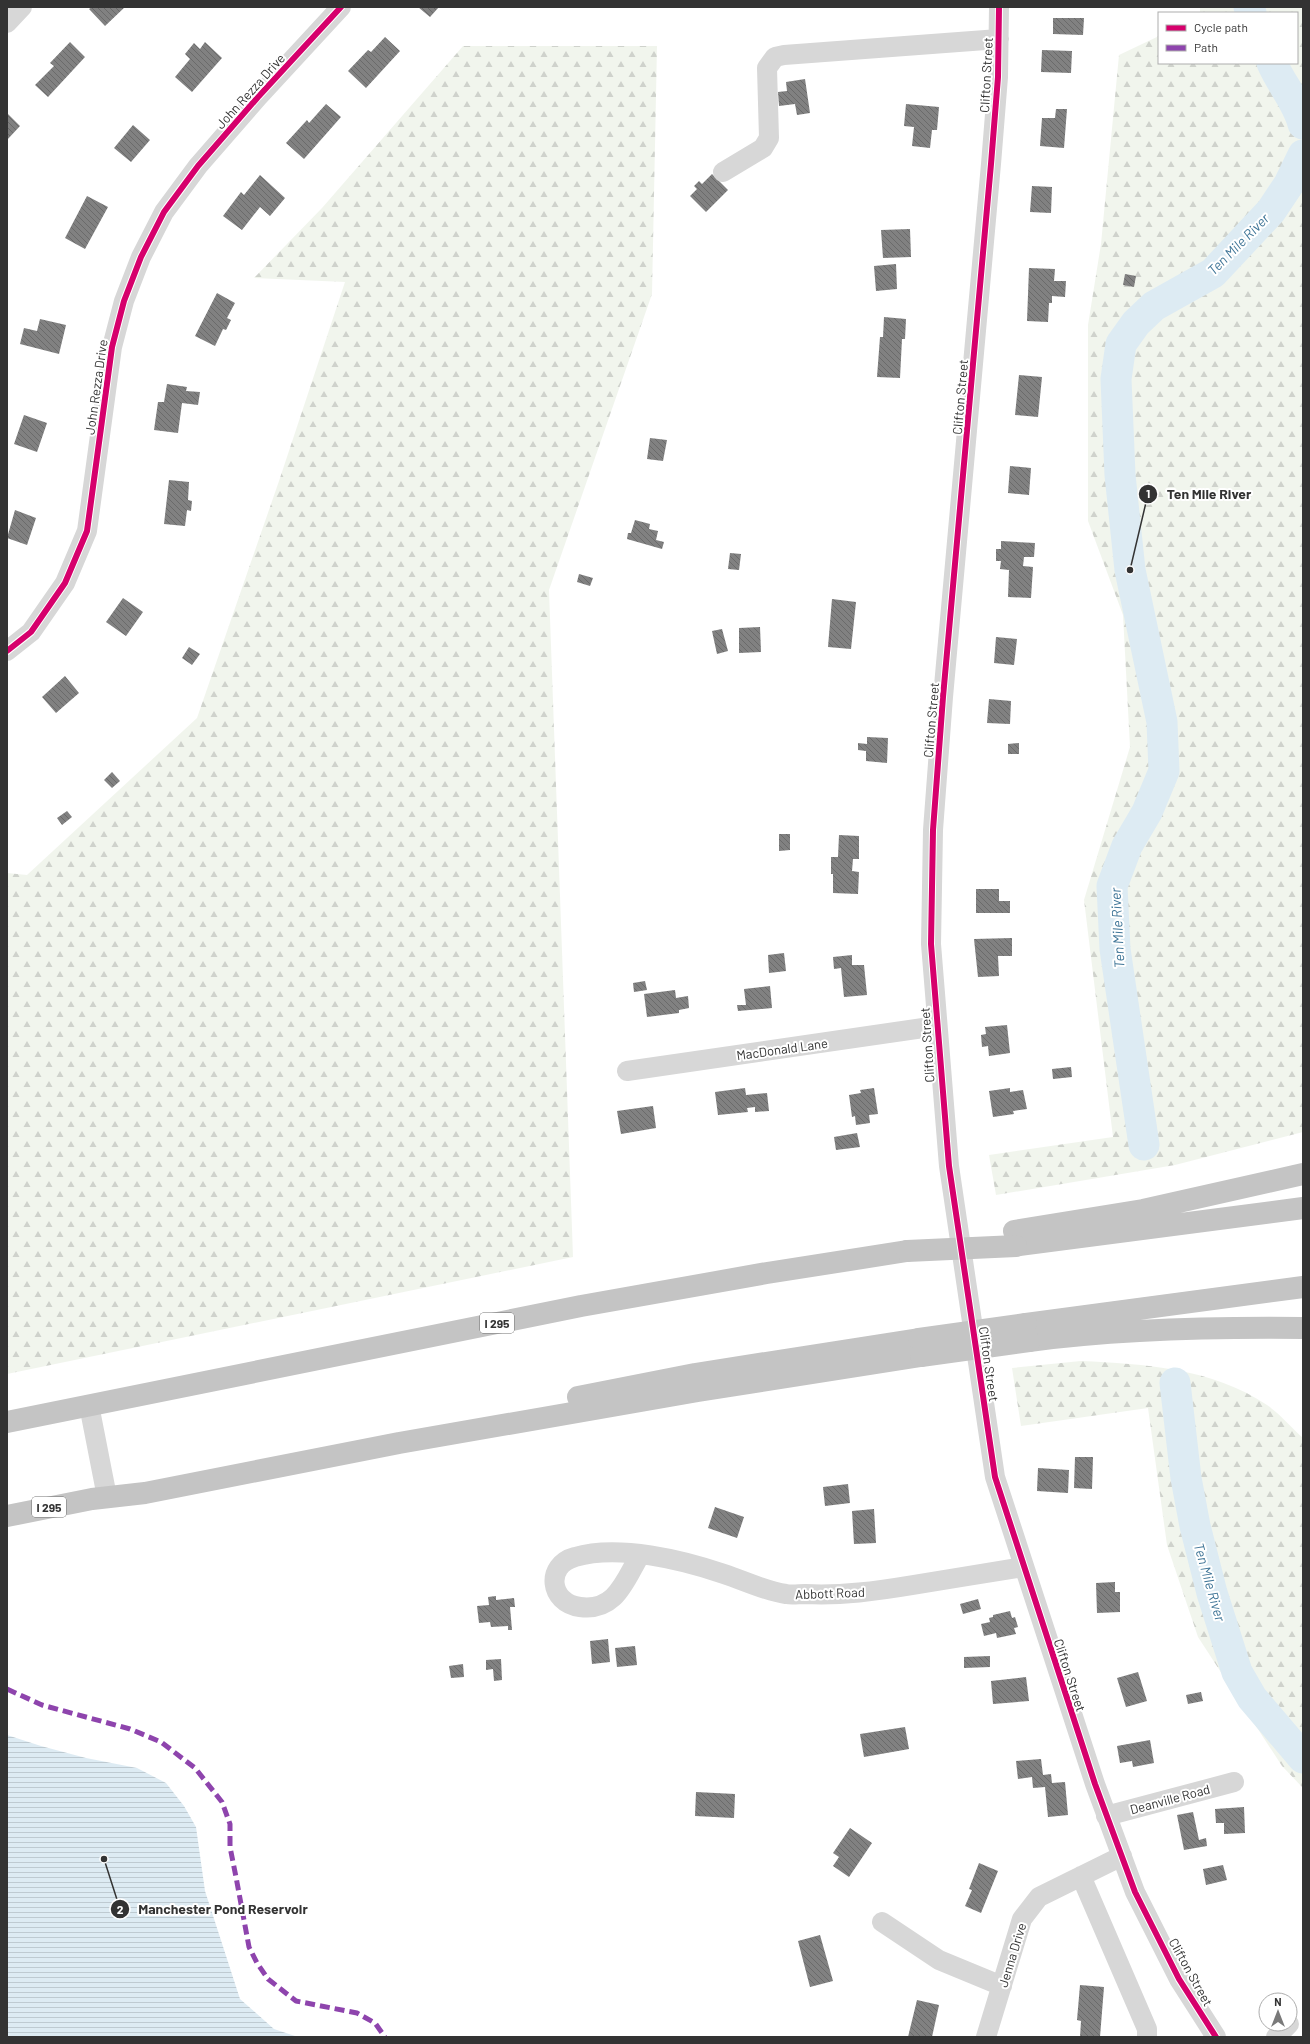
<svg xmlns="http://www.w3.org/2000/svg" width="1310" height="2044" viewBox="0 0 1310 2044" font-family="Barlow,sans-serif">
<style>
.forest{fill:url(#forest-firs)}
.water{fill:url(#water-rules)}
.lines{fill:none;stroke-linecap:round;stroke-linejoin:round}
.river{stroke:#ddebf3;stroke-width:31}
.building{fill:url(#building-back-hatch)}
.minor{stroke:#d7d7d7;stroke-width:20}
.highway{stroke:#c4c4c4;stroke-width:22}
.highway-bridge{stroke:#c4c4c4;stroke-width:22}
.quiet{stroke:#8e44ad;stroke-width:5;stroke-dasharray:10 5;stroke-linecap:butt}
.cycleway-casing{stroke:#fff;stroke-width:8}
.cycleway{stroke:#d6006c;stroke-width:6}
.labels{text-anchor:middle;dominant-baseline:central;stroke-width:4;stroke-linejoin:round;paint-order:stroke}
.shield{fill:#fff;stroke:#707070;stroke-width:1}
.shield-label{font-size:12px;font-weight:bold;fill:#333}
.street-label{font-size:13px;fill:#333;stroke:#fff}
.water-label{font-size:14px;font-style:italic;fill:#3f7597;stroke:#fff}
.leader{fill:none;stroke:#333;stroke-width:1.5}
.callout-dot{fill:#333;stroke:#fff;stroke-width:1.5}
.mark-label{font-size:12px;text-anchor:middle;font-weight:bold;fill:#fff}
.callout-label{font-size:14px;text-anchor:middle;font-weight:bold;fill:#333;stroke:#fff;stroke-width:4;stroke-linejoin:round;paint-order:stroke}
</style>
<defs>
<pattern id="forest-firs" width="22" height="20" patternUnits="userSpaceOnUse"><rect width="22" height="20" fill="#f1f5ed"/><path d="M5 1l3.5 6h-7zM16 11l3.5 6h-7z" fill="#cfd2cc"/></pattern>
<pattern id="water-rules" width="6" height="5" patternUnits="userSpaceOnUse"><rect width="6" height="5" fill="#ddebf3"/><path d="M0 2.5h6" fill="none" stroke="#becad1"/></pattern>
<pattern id="building-back-hatch" width="6" height="6" patternUnits="userSpaceOnUse"><rect width="6" height="6" fill="#818181"/><path d="M-1 5l2 2M0 0l6 6M5-1l2 2" fill="none" stroke="#6a6a6a"/></pattern>
</defs>
<rect width="100%" height="100%" fill="#fff"/>
<path class="forest" d="M1200,7H1303V1132L1175,1165L996,1195L989,1155L1113,1137L1084,900L1130,747L1123,615L1088,521V325L1101,244L1119,55L1159,36V63H1297V13H1200Z
M463,46H657L652,294L549,590L573,1257L7,1374V873L27,875L197,718L279,481L345,282L254,278L322,208Z
M1081,1361C1144,1364 1212,1368 1267,1405C1280,1414 1291,1427 1303,1438V1788L1282,1766L1198,1637L1167,1545L1148,1408L1021,1426L1012,1368Z"/>
<path class="water" d="M7,1735L41,1746L86,1758L137,1768L166,1783L184,1806L196,1827L205,1891L240,1999L274,2029L298,2037H7Z"/>
<g class="lines">
<path class="river" d="M1249,7L1251,13
M1272,63C1281,84 1298,103 1303,124
M1144,1145L1115,949L1112,886L1127,846L1147,812L1164,771L1162,722L1130,570L1120,475L1116,379L1121,344L1136,323L1154,306L1213,273L1271,211L1289,184L1303,155
M1175,1383L1186,1478L1195,1526L1212,1593L1237,1672L1252,1698L1303,1758"/>
</g>
<path class="building" d="M92,7H125L105,26L89,9Z
M418,7H439L430,17Z
M1053,18H1084L1083,35L1053,34Z
M385,37L400,51L366,88L348,71L368,50L371,52Z
M70,42L85,57L48,97L35,85L54,66L50,63Z
M205,42L222,58L192,92L175,77L190,59L185,54L194,43L200,49Z
M1042,50L1072,51L1071,73L1041,72Z
M805,79L810,113L797,115L795,104L779,106L778,92L787,91L786,82Z
M326,104L341,117L304,159L286,143L307,120L309,123Z
M906,104L939,107L937,130H932L930,148L912,146L914,127L904,126Z
M1056,109H1067L1064,148L1040,146L1042,118H1055Z
M7,113L20,126L7,140Z
M133,125L150,140L131,162L114,148Z
M712,174L728,190L706,212L690,196L697,189L694,186L699,181L702,184Z
M260,175L285,198L270,216L260,207L242,230L223,216L241,192L244,195Z
M1032,186L1052,187L1051,213L1030,212Z
M87,196L108,207L85,249L65,238Z
M910,229L911,257L883,258L881,230Z
M896,264L897,289L876,291L874,266Z
M1029,268L1055,269L1054,281H1066L1065,297L1052,296V303H1049L1048,322L1027,321Z
M1125,274L1136,276L1134,287L1123,285Z
M217,293L235,303L227,318L231,320L226,330L223,329L215,346L195,336Z
M884,317L906,319L905,339H902L900,378L877,377L880,337H883Z
M40,319L66,325L59,354L20,344L24,328L37,331Z
M1019,375L1042,377L1038,417L1015,415Z
M167,384L187,387L186,391L200,392L198,405L182,403L178,433L154,430L158,402H164Z
M24,415L47,423L37,452L14,444Z
M650,438L667,440L663,461L647,459Z
M1010,466L1031,468L1029,495L1008,493Z
M169,480L189,482L188,500L192,501L191,511L187,510L185,526L164,524Z
M15,510L36,518L27,545L7,538Z
M635,520L650,524L649,529L658,531L656,540L664,542L662,549L627,539L628,533H631Z
M1001,541L1035,543L1034,557H1024L1023,566L1033,567L1031,598L1008,597L1009,570L1000,569L1001,561H996V549H1001Z
M730,553L741,554L739,570L728,569Z
M579,574L593,578L590,586L577,582Z
M123,598L143,612L126,636L106,622Z
M832,599L856,602L851,649L828,647Z
M760,627L761,652L739,653V628Z
M722,629L728,651L717,654L712,631Z
M996,637L1017,639L1014,665L994,663Z
M189,647L200,654L192,665L182,658Z
M65,676L79,693L56,713L42,697Z
M989,699L1011,701L1010,724L987,723Z
M867,737L888,738L887,763L866,761V751L858,750V743L867,744Z
M1019,743V754H1008V744Z
M112,772L120,781L112,788L104,780Z
M67,811L72,817L62,825L57,818Z
M779,834H790V850L779,851Z
M839,835L859,836V859H853L852,871L859,872L858,894L833,893V874H831V857H838Z
M976,889H999V901H1010V913H976Z
M1012,938V956H998L999,976L978,977L974,939Z
M784,953L786,971L769,973L768,955Z
M852,955V965H864L867,995L844,997L841,968L834,969L833,957Z
M645,981L647,990L634,992L633,983Z
M770,986L772,1008L738,1011L737,1005H746L744,989Z
M675,990L676,998L688,996L689,1008L679,1010V1013L647,1017L644,994Z
M1007,1025L1010,1053L989,1056L988,1046L982,1047L981,1035L986,1034L985,1027Z
M1071,1067L1072,1077L1053,1079L1052,1069Z
M745,1088L746,1095L767,1093L769,1111L755,1112V1107L747,1108L748,1112L718,1115L715,1092Z
M874,1088L878,1114L869,1115L870,1123L856,1125L855,1116L852,1117L849,1095L861,1093L860,1090Z
M1010,1088V1092L1023,1090L1027,1109L1013,1111L1014,1114L993,1117L989,1091Z
M653,1106L656,1128L621,1134L617,1111Z
M857,1133L860,1147L836,1150L834,1137Z
M1075,1457H1093L1092,1489L1074,1488Z
M1038,1468L1069,1470L1068,1493L1037,1491Z
M848,1484L850,1503L825,1506L823,1487Z
M715,1507L744,1517L737,1538L708,1528Z
M874,1509L876,1543L854,1544L852,1511Z
M1115,1582V1592H1120V1612L1097,1613L1096,1583Z
M496,1596V1600L514,1598L515,1607H510L512,1630H508V1626L491,1627L490,1622L479,1623L477,1606L489,1605L488,1597Z
M978,1599L981,1609L963,1614L960,1604Z
M1010,1611L1012,1618L1015,1617L1018,1627L1014,1628L1016,1634L997,1638L996,1633L984,1636L981,1624L990,1622L989,1618L993,1617V1615Z
M608,1639L610,1662L592,1664L590,1641Z
M635,1646L637,1665L617,1667L615,1648Z
M990,1656V1667L964,1668V1657Z
M501,1659L502,1680L494,1681L493,1669L486,1670V1660Z
M463,1664L464,1677L451,1678L449,1666Z
M1138,1672L1147,1701L1126,1707L1117,1678Z
M1026,1677L1029,1701L993,1704L991,1681Z
M1201,1692L1203,1701L1188,1704L1186,1695Z
M905,1727L909,1749L864,1757L860,1734Z
M1150,1740L1154,1763L1133,1767L1132,1761L1120,1763L1117,1746Z
M1041,1759L1043,1775L1051,1774L1052,1783L1065,1782L1068,1815L1048,1817L1045,1787L1033,1788L1032,1777L1018,1779L1016,1761Z
M696,1792L735,1794L734,1818L695,1816Z
M1244,1807L1245,1833L1224,1834V1823H1216L1215,1809Z
M1193,1812L1199,1840L1206,1838L1207,1846L1184,1850L1177,1815Z
M850,1828L872,1843L849,1877L833,1866L839,1857L833,1853Z
M979,1863L998,1871L981,1913L965,1906L972,1890L969,1889Z
M1223,1865L1227,1880L1206,1885L1203,1869Z
M820,1935L833,1981L810,1987L798,1941Z
M1080,1985L1104,1987L1100,2037H1080L1081,2021L1077,2020Z
M917,2000L939,2005L932,2037H908Z"/>
<g class="lines">
<path class="minor" d="M999,7L998,77L991,164L943,697L933,830L931,944L949,1166L995,1477L1095,1784L1135,1892L1179,1979L1216,2037
M7,23L22,7
M723,172L763,148L769,138L767,68L775,57L784,55L999,39
M7,651L31,632L65,583L87,531L112,347L124,301L141,257L164,212L198,166L258,97L341,7
M627,1071L937,1026
M89,1405L107,1497
M640,1555C625,1580 616,1612 580,1607C549,1603 545,1565 575,1557C618,1544 683,1560 724,1574C745,1581 765,1591 786,1594C792,1595 799,1594 805,1594C841,1596 877,1591 913,1585C950,1579 986,1573 1023,1567
M1106,1816L1234,1782
M1081,1876L1147,2029V2037
M882,1922L939,1960L1002,1986
M986,2037L1022,1919L1039,1897L1122,1856
M1276,2037L1289,2024"/>
<path class="highway" d="M1014,1231L1143,1210L1303,1174
M1019,1245L1303,1208
M1026,1324L1303,1287
M1029,1341C1120,1329 1211,1327 1303,1328
M578,1397L695,1374L919,1339
M7,1422L581,1306L767,1273L907,1251
M7,1516L92,1499L145,1493L399,1443L698,1391L921,1356"/>
<path class="highway-bridge" d="M907,1251L1016,1246
M919,1339L1026,1324
M921,1356L1029,1341"/>
<path class="quiet" d="M7,1689L42,1705L130,1729L161,1742L195,1768L222,1802L230,1824V1847L236,1877L249,1947L257,1963L268,1979L296,2001L357,2013L375,2023L385,2037"/>
<g class="cycleway-casing">
<path id="cycleway" d="M999,7L998,77L991,164L943,697L933,830L931,944L949,1166L995,1477L1095,1784L1135,1892L1179,1979L1216,2037
M7,651L31,632L65,583L87,531L112,347L124,301L141,257L164,212L198,166L258,97L341,7"/>
</g>
<use href="#cycleway" class="cycleway"/>
</g>
<g class="labels">
<g class="shield">
<rect x="480" y="1313" width="34" height="20" rx="3"/>
<rect x="32" y="1497" width="34" height="20" rx="3"/>
</g>
<g class="shield-label">
<text x="497" y="1323">I 295</text>
<text x="49" y="1507">I 295</text>
</g>
<g class="street-label">
<text transform="translate(986 75) rotate(-87)">Clifton Street</text>
<text transform="translate(250 91) rotate(-48)">John Rezza Drive</text>
<text transform="translate(96 387) rotate(-82)">John Rezza Drive</text>
<text transform="translate(960 397) rotate(-85)">Clifton Street</text>
<text transform="translate(931 720) rotate(-85)">Clifton Street</text>
<text transform="translate(927 1045) rotate(-94)">Clifton Street</text>
<text transform="translate(782 1049) rotate(-8)">MacDonald Lane</text>
<text transform="translate(989 1364) rotate(82)">Clifton Street</text>
<text transform="translate(830 1593) rotate(-2)">Abbott Road</text>
<text transform="translate(1070 1675) rotate(72)">Clifton Street</text>
<text transform="translate(1170 1799) rotate(-15)">Deanville Road</text>
<text transform="translate(1012 1955) rotate(-73)">Jenna Drive</text>
<text transform="translate(1191 1972) rotate(61)">Clifton Street</text>
</g>
<g class="water-label">
<text transform="translate(1238 244) rotate(-45)">Ten Mile River</text>
<text transform="translate(1117 928) rotate(-93)">Ten Mile River</text>
<text transform="translate(1210 1582) rotate(74)">Ten Mile River</text>
</g>
</g>
<path class="leader" d="M1130 570L1148 494M104 1859L120 1909"/>
<g class="callout-dot">
<circle cx="1130" cy="570" r="4"/>
<circle cx="104" cy="1859" r="4"/>
<circle cx="1148" cy="494" r="10"/>
<circle cx="120" cy="1909" r="10"/>
</g>
<g class="mark-label">
<text x="1148" y="498">1</text>
<text x="120" y="1914">2</text>
</g>
<g class="callout-label">
<text x="1209" y="499">Ten Mile River</text>
<text x="223" y="1914">Manchester Pond Reservoir</text>
</g>
<rect width="1310" height="2044" fill="none" stroke="#333333" stroke-width="16"/>
<rect x="1158" y="12" width="140" height="52" fill="#ffffff" stroke="#adadad"/>
<rect x="1166" y="25" width="20" height="6" fill="#d6006c" stroke="#adadad"/>
<text x="1194" y="32" font-size="12" fill="#333333">Cycle path</text>
<rect x="1166" y="45" width="20" height="6" fill="#8e44ad" stroke="#adadad"/>
<text x="1194" y="52" font-size="12" fill="#333333">Path</text>
<g transform="translate(1278 2012)"><circle r="19" fill="#ffffff" stroke="#adadad"/>
<path d="M0-3L7 15L0 10L-7 15Z" fill="#7a7a7a"/>
<text y="-6" font-size="11" font-weight="bold" text-anchor="middle" fill="#333333">N</text>
</g>
</svg>
